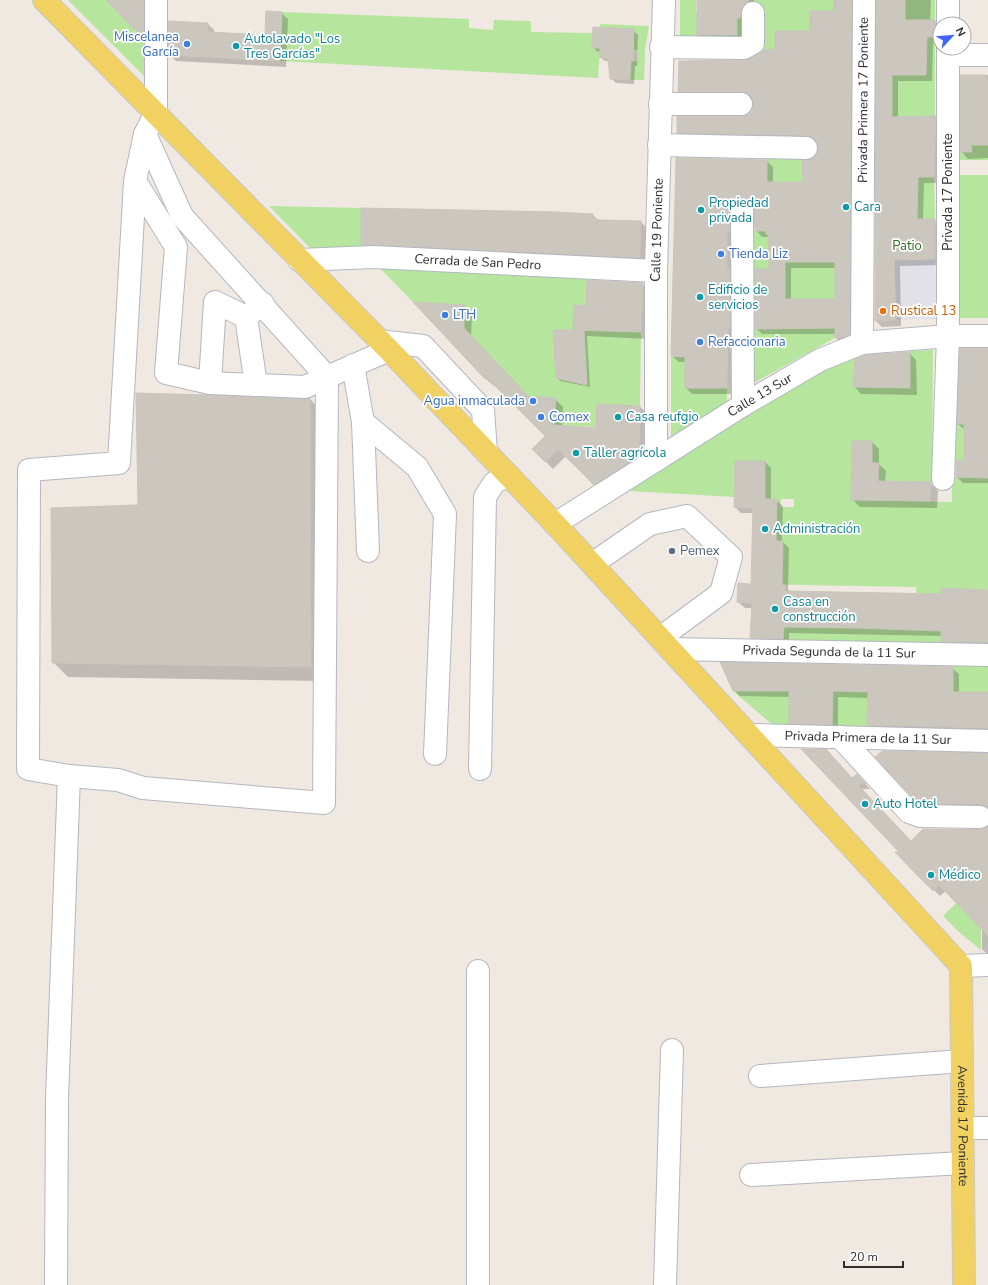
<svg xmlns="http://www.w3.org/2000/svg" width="988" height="1285" viewBox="0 0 988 1285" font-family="'Nunito Sans',sans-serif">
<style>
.industrial{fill:#e3e1e8}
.green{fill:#b6e59e;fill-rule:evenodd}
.shadow{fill:#0003;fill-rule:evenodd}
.building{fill:#cbc7bf;stroke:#cbc5ba;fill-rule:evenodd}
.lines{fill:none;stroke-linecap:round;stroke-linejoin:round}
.minor-casing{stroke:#b4b7c1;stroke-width:24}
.major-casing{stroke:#c9c9c9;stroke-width:24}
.minor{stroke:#fff;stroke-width:22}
.major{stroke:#f2d163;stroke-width:22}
.shop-dot{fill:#3f7fe0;stroke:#fff;stroke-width:1.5}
.culture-dot{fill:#0f9aa8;stroke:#fff;stroke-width:1.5}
.food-dot{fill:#e8710a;stroke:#fff;stroke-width:1.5}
.service-dot{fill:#5c6f8a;stroke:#fff;stroke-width:1.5}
.labels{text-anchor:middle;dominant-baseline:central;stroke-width:3.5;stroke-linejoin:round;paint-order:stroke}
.shop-label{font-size:13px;fill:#366cbe;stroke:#fff;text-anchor:start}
.culture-label{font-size:13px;fill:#0d838f;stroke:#fff;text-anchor:start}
.street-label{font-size:13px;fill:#2e2e2e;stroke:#fff}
.park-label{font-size:13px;fill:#2c6e1b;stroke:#fff}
.food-label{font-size:13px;fill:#c56008;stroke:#fff;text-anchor:start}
.service-label{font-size:13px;fill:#4e5e75;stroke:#fff;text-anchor:start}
</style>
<rect width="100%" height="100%" fill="#efe9e1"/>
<path class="industrial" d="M935,259L937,319L896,320L894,260Z"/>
<path class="green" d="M68,0H106L148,43L149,81Z
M680,0H730L696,1V12L737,33V18H749V0H834V11L810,32L775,31V49L762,50L761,82L746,81V57L762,50V18L749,40L680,39Z
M905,0H935V20H905Z
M282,12L469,19V28L493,30L494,20L531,21V32L592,33V48H599L600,24L649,26L645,50L644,80H630L631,61H637L638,50L600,48L598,78L280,61Z
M927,37H935V116L892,117V75H926V60L919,49H927Z
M958,143H961V152H971V145H988V160H958Z
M802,151L803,182L835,187V338L748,386L747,329L806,328V299H747V231H766L767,234H786L769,240V262H806L778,182H767V152Z
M955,175H988V318H956Z
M902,177H934L935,219L893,220Z
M269,206L361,208V250L311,249Z
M378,266L587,274V293L590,306L574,305V321L600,330L641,332L640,406L596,404V427L554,425L556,398L503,394L504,371L464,328V305L413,302ZM553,330H583L586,385L556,378Z
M933,350L932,482L878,481L879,463H872V441H852L851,500L952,502V477L988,478V590L942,588L941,599H917L916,587L752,584L783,556V541L771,540L776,533V525L768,524L769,499L765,498V461H735L734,497L630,491L678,455L727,423L856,352L853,387L910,388V351ZM781,499H794V507H780Z
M671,357H685V388H727V402L671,437Z
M952,424H964L988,460H952Z
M941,622V644L783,640L784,627L822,624L823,628H853Z
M953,662L988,663V692H953Z
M733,691H789V726L775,727Z
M833,691L868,692L867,728L832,727Z
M956,903L981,911V950L959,932L943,916Z"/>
<path class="shadow" d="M107,0H136L143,1L148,6V41Z
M731,0H754V7L745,23H742V40H703L698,35Z
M835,0H859L856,341L843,344L836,338V334H762L756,328L770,270L769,237H762L756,230L754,205L748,203L733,394H692L686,388V362H679L672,356L677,159L767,161L773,167V183L804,184L819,148L818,143L813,141L684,139L678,132L747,116L752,111L754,104L753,99L748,98L686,97L679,91L776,50L811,32L835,12ZM791,268H836V300H791Z
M877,0H931L930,21H934L940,27V43H933L932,81H898V118L935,117L941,124L940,183H924L923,220H934L941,226V265L900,266L901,326L882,327L876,321Z
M281,13L288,19L286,67L176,61L170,55L208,24L214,30V34L266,36Z
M633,30L638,35L637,66H635L634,84L616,83L611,78L609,61H605L600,57L601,52H598L593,47Z
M988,75V158L968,159L962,152V76Z
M593,215L598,220L641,222L648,229L647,264L369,252L362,245Z
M642,284L649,291L648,339L587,336L590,387L560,381L557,378L587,307Z
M416,304L464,306L472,314L471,336L528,397L555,399L563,407L562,427L597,430L640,407L648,414L646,464L600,492L566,456L553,469L533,449L547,436L496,384L494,386L486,379Z
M988,350V483H963L957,477V461H965V430L958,424Z
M909,353L916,360L917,395L861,394L854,386Z
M310,399L324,414L325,681L68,677L53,662L139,506Z
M853,442H872L879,449V464L886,471L885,482L931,484L938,491L937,508L860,507L852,499Z
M736,462H765L771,468V500H776L783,506L782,541L789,548L788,589L790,592L942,595L988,591V648L948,647L942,641V636L789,633V644H758L751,638L752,608H745L738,602L752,585L754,513H741L735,507Z
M952,668L959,674V693H988V734L874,731L868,725L869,698L838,697V730L796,729L790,723V697L740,696L734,690Z
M988,754V811L924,807L917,801Z
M852,779L863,781L870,789H862L911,842L924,830L986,829L988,827V955L982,949V928L946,891L940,896L916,872Z"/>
<path class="building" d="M106,0H144V39L138,33Z
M697,0H749L742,7L740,18H737V35H697Z
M834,0H852L850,335L835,338V328L755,329V269H769L768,234H766V231H755L754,210L753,203L748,199L742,198L736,199L731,204L730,231H727V268H730V329H728L727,388H685V357L671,356L676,158L767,160V182H803L802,160L812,159L817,154L818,148L817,142L813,138L806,136L677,133V116H741L747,115L752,111L753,104L752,97L747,93L741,92H678L679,61L744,60L750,59L764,50L775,49V31H810V11H834ZM785,262H835V299H785Z
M876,0H905V20H935V37H927L926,75H892V117L936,116L934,177H918L917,219H935V259L894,260L896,320L875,321Z
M266,11L282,12L280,61L168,55V21L208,23V32L265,35Z
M593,27L634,29L633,61H631L630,80L610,79L608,59L599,57L600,48H592Z
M960,75H986V79H988V145H971L972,152H960Z
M361,208L557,212L593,214V218L600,220L641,221L640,258L361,245Z
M587,280L643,283L641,332L573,330L574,305L586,306Z
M413,302L464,305V328L528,396L556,398L554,425L596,428V404L640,406L639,456L594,485L558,449L545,462L532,449L545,436L487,378L485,379Z
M553,330H584L587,385L556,378Z
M960,348H988V478L956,477V460H964V424H957Z
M910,352V388L853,387L855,359L865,355Z
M136,393L310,398L311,667L52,663L51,508L138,505Z
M852,441H872V463H879L878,481L931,482L930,501L851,500Z
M735,461H765V499H777L776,541H783L782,585H785V591L941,594V588L988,590V642H941V631L854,628L784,627L783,639L750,638L752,603L737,602L738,583L751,584L753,508L734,507Z
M720,662L953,667V692H988V728L867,725L868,692L833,691L832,725L789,724V691H733Z
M801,749H826L852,778L857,774L866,784H857L911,841L923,829L980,830L988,826V936L939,885L933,891L915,873L895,852H899Z
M882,751L988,753V808L980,804H922L916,801L875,757Z"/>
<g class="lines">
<g class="minor-casing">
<g id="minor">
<path d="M948,24V0"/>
<path d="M661,47L744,48L753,43V13"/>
<path d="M948,55H988"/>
<path d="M660,104H741"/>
<path d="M145,134L182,216L327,377L389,350"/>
<path d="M659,145L806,148"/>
<path d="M135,181L176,247L166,373L210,383L305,387L327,377L324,803L143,788L118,780L69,776L28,769L29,470L119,463L135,181L145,134L156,113V0"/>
<path d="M742,210L743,405"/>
<path id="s1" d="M299,260L374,257L656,271"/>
<path d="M246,317L256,385"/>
<path d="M379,341L423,346L483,410L486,452"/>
<path id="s2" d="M862,343L864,0"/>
<path d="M353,365L363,422L417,467L445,514L435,754"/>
<path d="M210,383L215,302L246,317L263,304"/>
<path d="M363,422L368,551"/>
<path id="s3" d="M656,460V271L664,0"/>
<path d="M943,479L948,336V48"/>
<path id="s4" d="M555,524L743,405L820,360L862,343L948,336H988"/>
<path d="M592,564L650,524L687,516L731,557L721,593L660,638"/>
<path id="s5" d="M670,649L988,655"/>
<path id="s6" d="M749,735L988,741"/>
<path d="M840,737L909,812L920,816L980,817"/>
<path d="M480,769L485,497L494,483L508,475"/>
<path d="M961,966L988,965"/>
<path d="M478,971V1285"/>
<path d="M760,1076L962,1061"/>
<path d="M963,1128H988"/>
<path d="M751,1175L963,1163"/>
<path d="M56,1285L57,1099L69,776"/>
<path d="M665,1285L672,1050"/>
</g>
</g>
<g class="major-casing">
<g id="major">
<path id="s7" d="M44,0L389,350L555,524L961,966L964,1285"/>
</g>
</g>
<use href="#minor" class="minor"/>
<use href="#major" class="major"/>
</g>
<g class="shop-dot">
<circle cx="187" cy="44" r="4"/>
<circle cx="721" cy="254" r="4"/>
<circle cx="445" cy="315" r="4"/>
<circle cx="700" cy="342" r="4"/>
<circle cx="533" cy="401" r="4"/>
<circle cx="541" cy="417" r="4"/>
</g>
<g class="culture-dot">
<circle cx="236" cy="46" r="4"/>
<circle cx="846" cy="207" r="4"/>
<circle cx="701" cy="210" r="4"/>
<circle cx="700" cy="297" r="4"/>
<circle cx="618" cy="417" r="4"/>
<circle cx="576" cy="453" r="4"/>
<circle cx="765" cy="529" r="4"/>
<circle cx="775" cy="609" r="4"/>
<circle cx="865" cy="804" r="4"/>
<circle cx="931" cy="875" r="4"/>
</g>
<circle class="food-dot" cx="883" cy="311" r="4"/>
<circle class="service-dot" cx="672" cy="551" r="4"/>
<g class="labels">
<g class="shop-label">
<text x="179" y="37" text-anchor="end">Miscelanea<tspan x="179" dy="15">García</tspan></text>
<text x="729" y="254">Tienda Liz</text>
<text x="453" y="315">LTH</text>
<text x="708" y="342">Refaccionaria</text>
<text x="525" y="401" text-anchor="end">Agua inmaculada</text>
<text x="549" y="417">Comex</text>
</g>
<g class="culture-label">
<text x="244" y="39">Autolavado "Los<tspan x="244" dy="15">Tres Garcías"</tspan></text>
<text x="709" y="203">Propiedad<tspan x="709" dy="15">privada</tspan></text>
<text x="854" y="207">Cara</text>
<text x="708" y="290">Edificio de<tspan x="708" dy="15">servicios</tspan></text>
<text x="626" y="417">Casa reufgio</text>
<text x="584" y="453">Taller agrícola</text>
<text x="773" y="529">Administración</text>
<text x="783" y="602">Casa en<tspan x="783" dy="15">construcción</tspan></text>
<text x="873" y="804">Auto Hotel</text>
<text x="939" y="875">Médico</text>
</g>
<g class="street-label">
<text stroke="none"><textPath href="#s2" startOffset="243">Privada Primera 17 Poniente</textPath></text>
<text transform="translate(948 192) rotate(-90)">Privada 17 Poniente</text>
<text stroke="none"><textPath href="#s3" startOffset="230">Calle 19 Poniente</textPath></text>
<text stroke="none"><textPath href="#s1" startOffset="179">Cerrada de San Pedro</textPath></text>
<text stroke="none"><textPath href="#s4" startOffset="242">Calle 13 Sur</textPath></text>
<text stroke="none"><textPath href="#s5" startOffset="159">Privada Segunda de la 11 Sur</textPath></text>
<text stroke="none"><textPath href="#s6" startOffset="119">Privada Primera de la 11 Sur</textPath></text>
<text stroke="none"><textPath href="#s7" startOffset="1492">Avenida 17 Poniente</textPath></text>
</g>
<g class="park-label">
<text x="907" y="246">Patio</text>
</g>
<g class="food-label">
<text x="891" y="311">Rustical 13</text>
</g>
<g class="service-label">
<text x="680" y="551">Pemex</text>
</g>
</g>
<g transform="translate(952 36) rotate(64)"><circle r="19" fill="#ffffff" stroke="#ababab"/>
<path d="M0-3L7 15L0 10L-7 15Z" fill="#4264fb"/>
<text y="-6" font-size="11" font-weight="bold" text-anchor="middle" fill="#2e2e2e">N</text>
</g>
<path d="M844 1261v6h59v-6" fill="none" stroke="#2e2e2e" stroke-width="2"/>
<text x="850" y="1261" font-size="12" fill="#2e2e2e" stroke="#ffffff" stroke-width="3" paint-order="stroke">20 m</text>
</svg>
